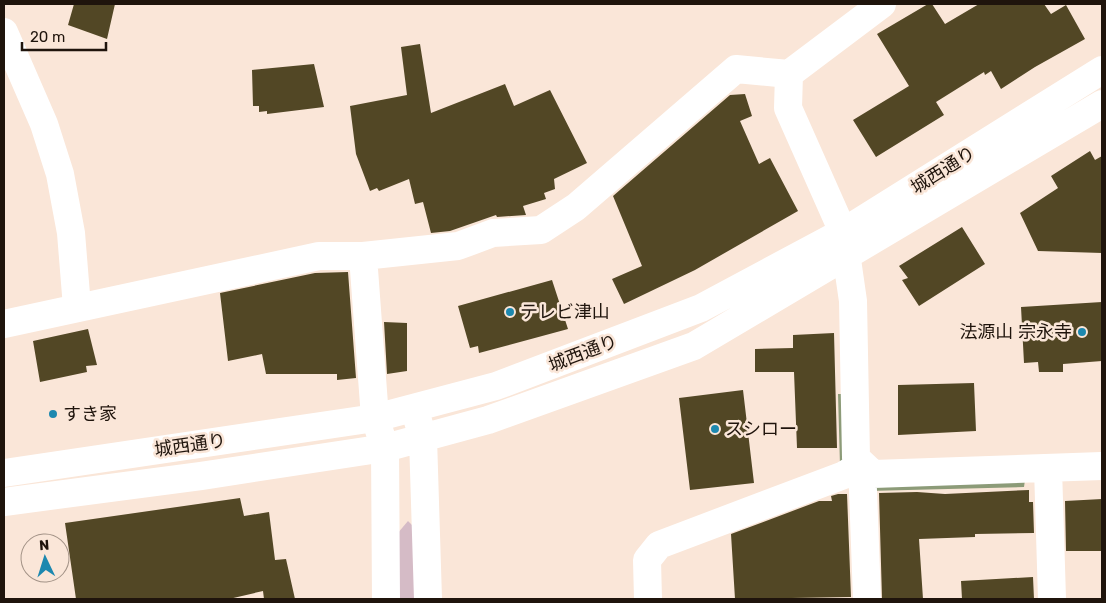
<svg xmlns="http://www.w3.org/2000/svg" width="1106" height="603" viewBox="0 0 1106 603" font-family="Rubik,'Noto Sans JP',sans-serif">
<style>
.green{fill:#d5bbc6}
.water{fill:#8c9b78}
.building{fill:#524725}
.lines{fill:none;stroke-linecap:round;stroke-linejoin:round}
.minor{stroke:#fff;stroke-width:28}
.poi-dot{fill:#1d88af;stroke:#fae6d8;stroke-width:2}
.labels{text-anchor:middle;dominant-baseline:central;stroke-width:5;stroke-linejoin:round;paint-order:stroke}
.street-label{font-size:18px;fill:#1f140c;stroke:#fae6d8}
.poi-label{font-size:18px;fill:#1f140c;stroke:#fae6d8;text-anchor:start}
</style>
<rect width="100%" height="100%" fill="#fae6d8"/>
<path class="green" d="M408,521L420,533L419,599H395L397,534Z"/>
<path class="water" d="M838,394H846V459L1025,480L1024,487L868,491L840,466Z"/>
<path class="building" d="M74,4H115L107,39L68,25Z
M928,4H932L945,24L979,4H1044L1051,14L1066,5L1085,39L1035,67L1001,89L991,71L985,75L984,72L936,102L944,115L876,157L853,120L909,86L877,34Z
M420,44L431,113L505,84L514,106L550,90L587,163L554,179L555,189L544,193L546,199L523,206L526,215L497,217L496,215L450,231L431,233L423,202L415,204L409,179L379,191L377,188L370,191L356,154L350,106L407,95L401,47Z
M314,64L324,107L267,114V111L259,112V106H253L252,70Z
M745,94L752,116L740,121L759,164L770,158L798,211L695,270L624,304L612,279L642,266L613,196L730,95Z
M1090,151L1095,160L1102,156V253L1038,251L1020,213L1058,188L1051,176Z
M962,227L985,264L919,306L902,280L908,278L899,266Z
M348,272L356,378L337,380V374H266L262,354L228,361L220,293L315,273Z
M552,280L568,329L479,353L478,346L470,348L458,306Z
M1102,302V361L1063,364V372H1039L1038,362L1024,363L1021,307Z
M384,322L407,323V371L387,374Z
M88,329L97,365L86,366L87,372L40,382L33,341Z
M834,333L837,448H797L794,372H755V349L793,348V335Z
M974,383L976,431L898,435V385Z
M743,390L754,483L690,490L679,398Z
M1029,490V502H1033L1034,533L975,534V537L919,539L923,599H882L879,493L917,492L945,494Z
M838,494H847L851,597L735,599L731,534L819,501H832L831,496Z
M240,498L244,516L269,512L275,560L286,559L295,599H264L263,591L229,599H76L65,523Z
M1102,499V551H1066L1065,501Z
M1033,577L1034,599H962L961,581Z"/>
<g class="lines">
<path class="minor" d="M882,4L789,74L788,108L843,232L853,301L856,458L873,474L1102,466
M4,32L44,124L60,174L71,233L77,307
M363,256L375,418L385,448L386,599
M4,324L319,256H363L458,246L493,233L541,230L576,207L736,69L789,74
M418,421L423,438L428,599
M1048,468L1052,599
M4,473L375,418L496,386L701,308L843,232L1102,70
M4,502L201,476L385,448L488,420L694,346L1102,104
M648,599L647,560L659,545L844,475L862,464L867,599"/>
</g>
<g class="poi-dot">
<circle cx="510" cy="312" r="5"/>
<circle cx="1082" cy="332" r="5"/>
<circle cx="53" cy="414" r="5"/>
<circle cx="715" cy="429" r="5"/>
</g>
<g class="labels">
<g class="street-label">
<text transform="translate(943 170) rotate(-32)">城西通り</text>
<text transform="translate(583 353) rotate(-21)">城西通り</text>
<text transform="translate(190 445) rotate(-8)">城西通り</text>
</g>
<g class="poi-label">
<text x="520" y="312">テレビ津山</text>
<text x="1072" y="332" text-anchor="end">法源山 宗永寺</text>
<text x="63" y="414">すき家</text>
<text x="725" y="429">スシロー</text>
</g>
</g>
<rect width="1106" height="603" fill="none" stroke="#1f140c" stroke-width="10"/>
<g transform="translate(45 558) rotate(356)"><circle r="24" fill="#fae6d8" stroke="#a29286"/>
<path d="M0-4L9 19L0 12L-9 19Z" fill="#1d88af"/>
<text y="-8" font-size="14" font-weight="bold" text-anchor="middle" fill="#1f140c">N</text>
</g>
<path d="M22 42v8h84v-8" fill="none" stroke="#1f140c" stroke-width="2.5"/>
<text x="30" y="42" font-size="15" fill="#1f140c" stroke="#fae6d8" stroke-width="4" paint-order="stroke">20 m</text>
</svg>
